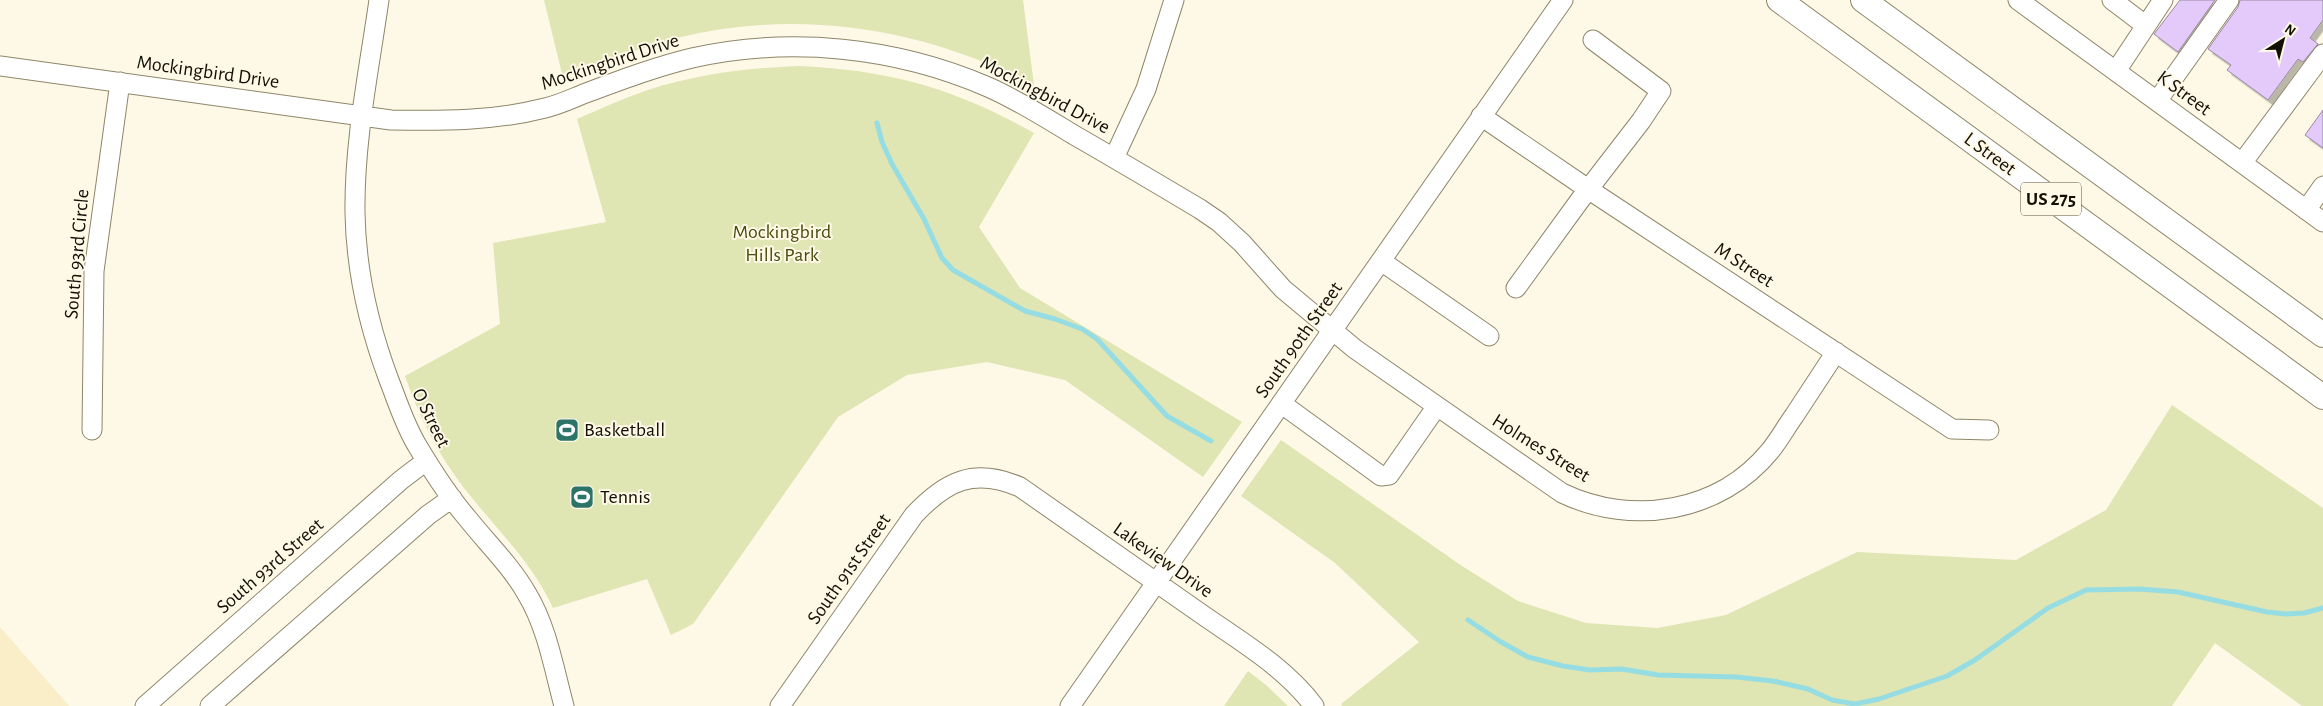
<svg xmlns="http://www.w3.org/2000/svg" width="2323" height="706" viewBox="0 0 2323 706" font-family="'Alegreya Sans',sans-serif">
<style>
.built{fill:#f9eec8}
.green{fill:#dfe5b3}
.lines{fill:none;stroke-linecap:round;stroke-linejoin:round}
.stream{stroke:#96dde3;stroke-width:5}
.building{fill:#e4cafb;stroke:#9688a2;filter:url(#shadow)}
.minor-casing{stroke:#8e866a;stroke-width:21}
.major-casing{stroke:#8e866a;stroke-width:26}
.minor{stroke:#fff;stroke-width:19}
.major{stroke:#fff;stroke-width:24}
.labels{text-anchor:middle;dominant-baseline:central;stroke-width:4;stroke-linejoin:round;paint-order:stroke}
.shield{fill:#fef9e7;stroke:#595549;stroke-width:1}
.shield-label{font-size:19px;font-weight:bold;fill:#120f05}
.street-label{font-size:20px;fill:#120f05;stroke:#fef9e7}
.park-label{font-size:20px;fill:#494d0f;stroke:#fef9e7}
.poi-label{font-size:20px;fill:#120f05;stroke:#fef9e7;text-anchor:start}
</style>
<defs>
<filter id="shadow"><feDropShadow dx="4.5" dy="4.5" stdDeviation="0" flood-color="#0004"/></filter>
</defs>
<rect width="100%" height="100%" fill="#fef9e7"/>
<path class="built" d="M0,627L69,706H0Z"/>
<path class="green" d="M544,0H1023L1034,85C926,29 801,8 681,37C641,47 602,63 563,78Z
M798,66C890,70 954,88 1034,133L979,227L1020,288L1242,422L1203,477L1065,380L987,362L907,375L838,417L693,624L671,635L647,579L553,608C532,562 495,528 464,488C438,454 419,417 405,376L500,324L493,243L606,222L577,119C600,109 624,98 648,90C697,74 747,68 798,66Z
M2172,405L2323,508V706H2302L2215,643L2172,706H1342L1341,704L1419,642L1335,563L1241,496L1281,440L1462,566L1518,601L1586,623L1657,628L1726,615L1857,552L2016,560L2106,510Z
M1248,671L1266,685L1288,706H1224Z"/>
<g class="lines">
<path class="stream" d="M877,123L882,142L892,164L924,219L942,258L953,270L1025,311L1055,319L1082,329L1097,339L1167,416L1211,441
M1468,620L1501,642L1528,657L1563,666L1590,670L1622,669L1658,675L1736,677L1773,681L1808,689L1832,700L1855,704L1879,699L1947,676L1975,660L2048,608L2086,590L2139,589L2178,592L2267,612L2286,614L2304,613L2323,608"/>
</g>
<path class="building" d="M2180,0H2215L2178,52L2154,34Z
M2240,0H2323V20L2310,38L2318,44L2303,62L2298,59L2268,100L2227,70L2231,65L2208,49L2238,7Z
M2323,110V148L2305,135Z"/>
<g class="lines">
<g class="minor-casing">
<path id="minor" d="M379,0C369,70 354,142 355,213C356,269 369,327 389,380C398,403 405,426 418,447C433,472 449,497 468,519C488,544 511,566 527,594C547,627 554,669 564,706
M2018,0L2323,222
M2112,0L2145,25
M0,66L391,120C443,121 494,121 545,108C559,105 573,98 586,93C621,80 655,67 692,58C790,36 896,47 988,87C1018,100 1046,118 1074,135C1116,159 1158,184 1200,209L1219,222L1242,243L1283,289L1355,349L1562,493C1633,527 1720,512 1770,451C1779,440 1786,427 1794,416C1808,395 1822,373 1836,352
M2116,71L2163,0
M2157,101L2229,0
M1481,116L1588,189L1952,429L1989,430
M1114,158L1146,89L1174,0
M2242,163L2323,54
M2306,210L2323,186
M1381,261L1489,336
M1516,288L1580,200L1641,121L1661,91L1593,40
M1282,404L1381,476L1389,475L1437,406
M92,430L94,271L120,82
M145,706L401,480L426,461
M210,706L428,515L452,498
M780,706L914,515C946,481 974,467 1020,487C1080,529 1140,571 1200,613C1240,641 1285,667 1314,706
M1070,706L1563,0"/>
</g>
<g class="major-casing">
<path id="major" d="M1779,0L2323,397
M1863,0L2323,335"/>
</g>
<use href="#minor" class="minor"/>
<use href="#major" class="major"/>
</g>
<defs>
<g id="stadium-square" transform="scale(1.25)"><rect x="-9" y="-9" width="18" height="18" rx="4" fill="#2d7368" stroke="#fef9e7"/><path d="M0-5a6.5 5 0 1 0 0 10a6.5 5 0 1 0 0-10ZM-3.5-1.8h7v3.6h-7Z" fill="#fff"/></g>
</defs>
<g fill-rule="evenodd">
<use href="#stadium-square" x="567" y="430"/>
<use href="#stadium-square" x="582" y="497"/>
</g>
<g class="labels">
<rect class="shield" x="2021" y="182.5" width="60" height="33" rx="4"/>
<g class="shield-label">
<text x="2051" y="199">US 275</text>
</g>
<g class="street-label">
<text transform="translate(610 62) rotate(-18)">Mockingbird Drive</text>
<text transform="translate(208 72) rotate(8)">Mockingbird Drive</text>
<text transform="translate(2184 93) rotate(36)">K Street</text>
<text transform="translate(1045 95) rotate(28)">Mockingbird Drive</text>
<text transform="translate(1990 154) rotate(36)">L Street</text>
<text transform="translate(77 254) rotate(-85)">South 93rd Circle</text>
<text transform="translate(1744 265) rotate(33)">M Street</text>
<text transform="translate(1299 340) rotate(-55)">South 90th Street</text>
<text transform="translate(431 418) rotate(64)">O Street</text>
<text transform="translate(1541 448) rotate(32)">Holmes Street</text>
<text transform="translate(1163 560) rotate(35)">Lakeview Drive</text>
<text transform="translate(270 566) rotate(-41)">South 93rd Street</text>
<text transform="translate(849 569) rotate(-55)">South 91st Street</text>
</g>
<g class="park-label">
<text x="782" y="232">Mockingbird<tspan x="782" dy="23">Hills Park</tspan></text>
</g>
<g class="poi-label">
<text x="584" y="430">Basketball</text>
<text x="600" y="497">Tennis</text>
</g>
</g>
<g transform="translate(2283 40) rotate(36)" stroke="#fef9e7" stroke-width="4" paint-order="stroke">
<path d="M0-4L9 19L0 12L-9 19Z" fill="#120f05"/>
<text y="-8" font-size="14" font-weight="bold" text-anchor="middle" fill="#120f05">N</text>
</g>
</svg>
